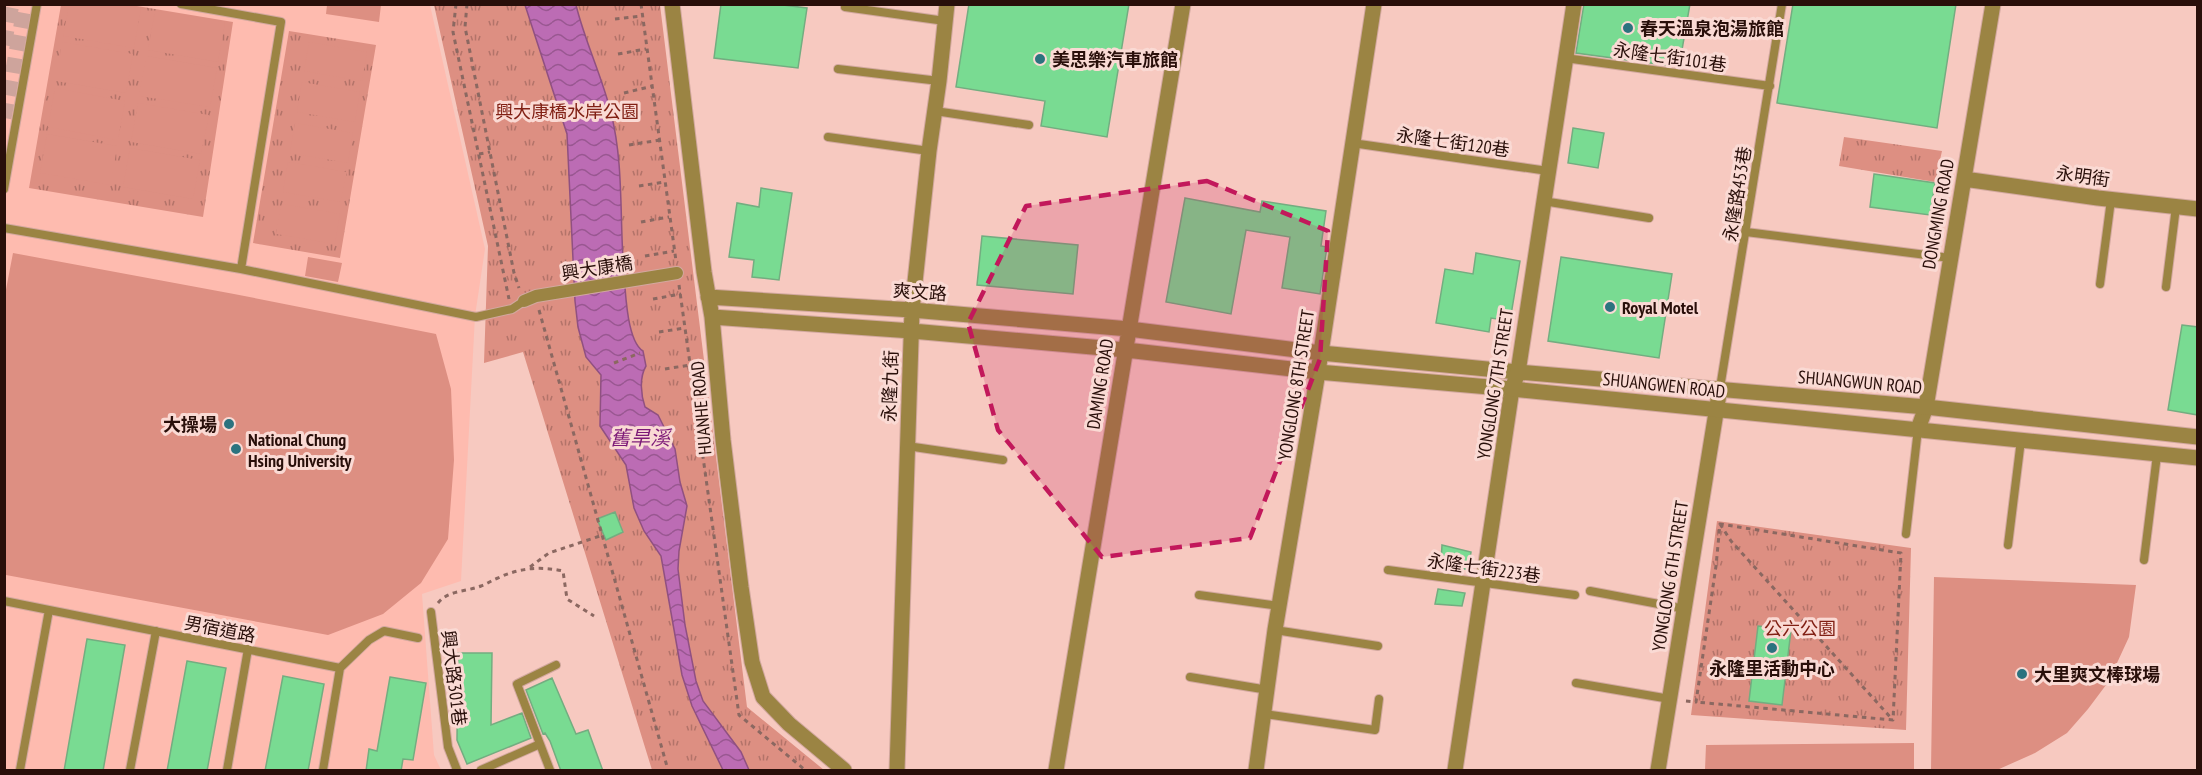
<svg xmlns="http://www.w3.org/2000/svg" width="2202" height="775" viewBox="0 0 2202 775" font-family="'PT Sans Narrow','Noto Sans TC',sans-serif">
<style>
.built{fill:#febbaf}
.grass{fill:url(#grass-tufts)}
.garden{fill:#dd8f82}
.water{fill:url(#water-waves);stroke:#905081;stroke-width:1.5}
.building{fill:#79db92;stroke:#73ad80;stroke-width:1.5}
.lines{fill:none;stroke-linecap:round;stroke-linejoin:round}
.primary-tunnel{stroke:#cea49c;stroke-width:15;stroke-dasharray:15 8;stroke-linecap:butt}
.service-casing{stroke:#d2a89f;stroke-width:10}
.pedestrian-casing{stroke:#d2a89f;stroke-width:14}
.minor-casing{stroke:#d2a89f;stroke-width:17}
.tertiary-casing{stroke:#d2a89f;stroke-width:17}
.path{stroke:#8b6861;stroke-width:3;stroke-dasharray:4.5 4.5;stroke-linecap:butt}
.service{stroke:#9b8443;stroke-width:8}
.pedestrian{stroke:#9b8443;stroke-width:12}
.minor{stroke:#9b8443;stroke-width:15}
.tertiary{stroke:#9b8443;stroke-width:15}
.marked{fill:#c2185b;fill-opacity:0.2;stroke:#c2185b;stroke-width:4.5;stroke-dasharray:12 8;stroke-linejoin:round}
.poi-dot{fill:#2c737f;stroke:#fadad4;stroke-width:2}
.labels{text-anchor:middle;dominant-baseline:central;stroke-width:6;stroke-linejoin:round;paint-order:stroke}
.poi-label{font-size:18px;font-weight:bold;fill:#290f0a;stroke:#fadad4;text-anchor:start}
.street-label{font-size:18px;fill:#290f0a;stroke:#fadad4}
.park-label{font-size:18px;fill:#812014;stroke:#fadad4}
.water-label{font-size:20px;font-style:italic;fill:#7c1977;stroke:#fadad4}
</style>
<defs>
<pattern id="grass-tufts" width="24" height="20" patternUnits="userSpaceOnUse" patternTransform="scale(1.5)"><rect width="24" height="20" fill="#dd8f82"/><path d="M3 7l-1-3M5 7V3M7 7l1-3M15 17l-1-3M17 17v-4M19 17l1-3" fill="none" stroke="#b37369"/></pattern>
<pattern id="water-waves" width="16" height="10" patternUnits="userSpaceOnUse" patternTransform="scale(1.5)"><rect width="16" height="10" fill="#bc6cb4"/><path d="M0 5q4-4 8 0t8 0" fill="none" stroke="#995791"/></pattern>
</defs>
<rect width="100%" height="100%" fill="#f7c9c0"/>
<path class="built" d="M5,5H430L485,249L475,316L461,581L422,594L434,755L441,770H5Z"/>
<path class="grass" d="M61,5H131L233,22L203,217L29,188Z
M434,5H660L747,707L824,770H652L523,352L484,363L488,246Z
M289,31L376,45L340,258L253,243Z
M1844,137L1942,151L1935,182L1839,166Z
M1717,521L1911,548L1906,730L1691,715Z"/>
<path class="garden" d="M69,5H118L141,8L134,48L63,36Z
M327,5H381L379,22L326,14Z
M155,11L225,22L218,62L148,50Z
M62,42L133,54L126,93L56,81Z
M309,42L367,52L362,81L304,71Z
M147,56L217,68L210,107L139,96Z
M302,82L360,92L355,122L297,112Z
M55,88L125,101L118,140L48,127Z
M138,103L209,115L201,154L131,142Z
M295,123L353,133L348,163L290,153Z
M47,134L117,146L111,185L40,173Z
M130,148L200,160L193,199L123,187Z
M288,162L347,172L341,202L283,192Z
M282,204L340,214L335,244L276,234Z
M13,253L234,294L436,334L451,389L454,460L448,539L421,583L383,614L328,635L6,575L4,300Z
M308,257L342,263L338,282L305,276Z
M1934,577L2136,585L2129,637L2117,663L2106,685L2088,709L2067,733L2035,753L1997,770H1931Z
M1914,743V770H1705L1706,745Z"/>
<path class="water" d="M525,5H576C585,42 602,76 611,113C623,160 620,211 623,259C625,279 625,340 643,351L646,366C639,378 641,395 645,407L658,415L675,449L680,482L687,506L679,551L678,569L685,625L696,681L703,701L741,752L749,770H723L692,706L682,675L661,556L644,531L634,508L626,465L600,426L601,375L586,357L578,327L575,301L567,134Z"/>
<path class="building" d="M721,4H775L807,8L798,68L714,58Z
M969,4H1129L1107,137L1041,126L1045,101L956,87Z
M1584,4H1690L1679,67L1576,53Z
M1793,4H1956L1937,128L1777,103Z
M1573,128L1604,133L1598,168L1568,163Z
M1874,174L1935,183L1930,215L1870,207Z
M761,188L792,193L779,280L752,277L754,260L729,257L737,203L759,207Z
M1185,198L1260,212L1262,201L1326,211L1321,246L1327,247L1320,294L1282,288L1290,237L1246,230L1231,314L1166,302Z
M982,236L1078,245L1073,294L977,285Z
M1476,253L1520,261L1510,321L1491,318L1489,332L1436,323L1445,269L1473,274Z
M1561,257L1672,274L1659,358L1548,341Z
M2182,325L2198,327V415L2168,410Z
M615,512L623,532L606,540L597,519Z
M1442,545L1471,552L1468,570L1441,562Z
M1438,589L1465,593L1462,606L1435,604Z
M1758,626L1791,630L1782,705L1749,701Z
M87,639L125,645L103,771H64Z
M458,653H492L491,725L522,713L531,738L467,764L457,740Z
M187,661L226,668L207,771H167Z
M283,676L324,684L308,771H265Z
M390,677L426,683L413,760L403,759L401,771H366L369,749L377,751Z
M552,678L576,734L588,730L603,771H561L550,741L545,733L543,734L526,690Z"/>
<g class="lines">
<path class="primary-tunnel" d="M4,45L12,4
M4,118L25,4"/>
<g class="service-casing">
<path id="service" d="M181,4L281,22L241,269
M845,7L945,21
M1565,58L1770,86
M838,69L939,81
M935,111L1029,125
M828,137L929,151
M1352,143L1548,171
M4,189L37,4
M1543,201L1649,218
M4,228L241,269L476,317L512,309L524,301
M1746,232L1950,258
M2100,284L2111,200
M2166,287L2176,207
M1720,388L1782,4
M907,446L1003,460
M1906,534L1918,429
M2008,545L2021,440
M2144,560L2157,455
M1388,570L1575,595
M1590,591L1685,609
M1199,595L1279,606
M4,601L340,668L369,640L384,631L418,638
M431,612L448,747L457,770
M1275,630L1378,646
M1190,677L1268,690
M1576,683L1670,699
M1265,714L1375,730L1379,699
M20,770L49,610
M130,770L156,631
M227,770L248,649
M323,770L340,668
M481,770L540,744
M550,770L517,684L556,665"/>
</g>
<g class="pedestrian-casing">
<path id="pedestrian" d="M524,301L536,296L677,273"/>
</g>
<g class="minor-casing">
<path id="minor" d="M672,4L704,272L712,317L723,440L741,587L752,662L763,697L789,724L844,770
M1964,179L2098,198L2198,209
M708,297L912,310L1129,329L1321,353L1518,372
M712,317L912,331L1126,350L1318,372L1512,389L1455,770
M1918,429L1926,407L1993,4
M897,770L912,310L929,151L939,81L947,4
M1056,770L1183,4
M1256,770L1275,630L1318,372L1374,4
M1658,770L1720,388"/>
</g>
<g class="tertiary-casing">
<path id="tertiary" d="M1574,4L1518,372L1512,389L2198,458
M1518,372L1926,407L2198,437"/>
</g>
<path class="path" d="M456,4L453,32L509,299
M467,4L465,27L514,273L519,288
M641,4L676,261
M615,19L642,16
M618,54L646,49
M624,93L653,86
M629,145L660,140
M479,154L490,152
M639,186L665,182
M641,222L669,217
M645,256L674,251
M679,285L739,715L805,770
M653,299L681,294
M539,310L668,770
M659,332L685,328
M614,363L640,353
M665,369L690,365
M1720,524L1731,541L1892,719
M530,567L549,553L603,535
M438,603C448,590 466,592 481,586C487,584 492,580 498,578C519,568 540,566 563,571L567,599L594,616
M1686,701L1696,702L1716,566L1720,524L1901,553L1893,720L1696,702"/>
<use href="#service" class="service"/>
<use href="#pedestrian" class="pedestrian"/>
<use href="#minor" class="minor"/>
<use href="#tertiary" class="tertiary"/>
</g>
<path class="marked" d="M1207,181L1328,231L1320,359L1250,538L1102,557L998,430L968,323L1026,206Z"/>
<g class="poi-dot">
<circle cx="1628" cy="28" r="6"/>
<circle cx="1040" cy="59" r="6"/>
<circle cx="1610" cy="307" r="6"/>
<circle cx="229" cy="424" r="6"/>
<circle cx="236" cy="449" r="6"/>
<circle cx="1772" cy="648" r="6"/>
<circle cx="2022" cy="674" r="6"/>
</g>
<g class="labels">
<g class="poi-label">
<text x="1640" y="28">春天溫泉泡湯旅館</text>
<text x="1052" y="59">美思樂汽車旅館</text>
<text x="1622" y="307">Royal Motel</text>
<text x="217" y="424" text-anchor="end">大操場</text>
<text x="248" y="439">National Chung<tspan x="248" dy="21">Hsing University</tspan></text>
<text x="1772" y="668" text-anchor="middle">永隆里活動中心</text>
<text x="2034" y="674">大里爽文棒球場</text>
</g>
<g class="street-label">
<text transform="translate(1670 57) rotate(8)">永隆七街101巷</text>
<text transform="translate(1453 142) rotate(8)">永隆七街120巷</text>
<text transform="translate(2083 176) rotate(8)">永明街</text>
<text transform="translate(1737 194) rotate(-81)">永隆路453巷</text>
<text transform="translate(1938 214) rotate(-80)">DONGMING ROAD</text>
<text transform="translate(597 268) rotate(-9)">興大康橋</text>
<text transform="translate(920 292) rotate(4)">爽文路</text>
<text transform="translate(1860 382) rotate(5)">SHUANGWUN ROAD</text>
<text transform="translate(1100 384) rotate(-81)">DAMING ROAD</text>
<text transform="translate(1495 384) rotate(-81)">YONGLONG 7TH STREET</text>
<text transform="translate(1296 385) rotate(-81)">YONGLONG 8TH STREET</text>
<text transform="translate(1664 385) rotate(6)">SHUANGWEN ROAD</text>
<text transform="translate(890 386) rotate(-88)">永隆九街</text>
<text transform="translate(701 408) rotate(-95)">HUANHE ROAD</text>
<text transform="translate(1484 568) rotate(8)">永隆七街223巷</text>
<text transform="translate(1670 576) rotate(-81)">YONGLONG 6TH STREET</text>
<text transform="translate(220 629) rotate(11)">男宿道路</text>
<text transform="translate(454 678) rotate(83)">興大路301巷</text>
</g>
<g class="park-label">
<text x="567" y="111">興大康橋水岸公園</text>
<text x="1800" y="628">公六公園</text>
</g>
<g class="water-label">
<text x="640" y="438">舊旱溪</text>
</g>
</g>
<rect width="2202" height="775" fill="none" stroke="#290f0a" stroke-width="12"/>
</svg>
